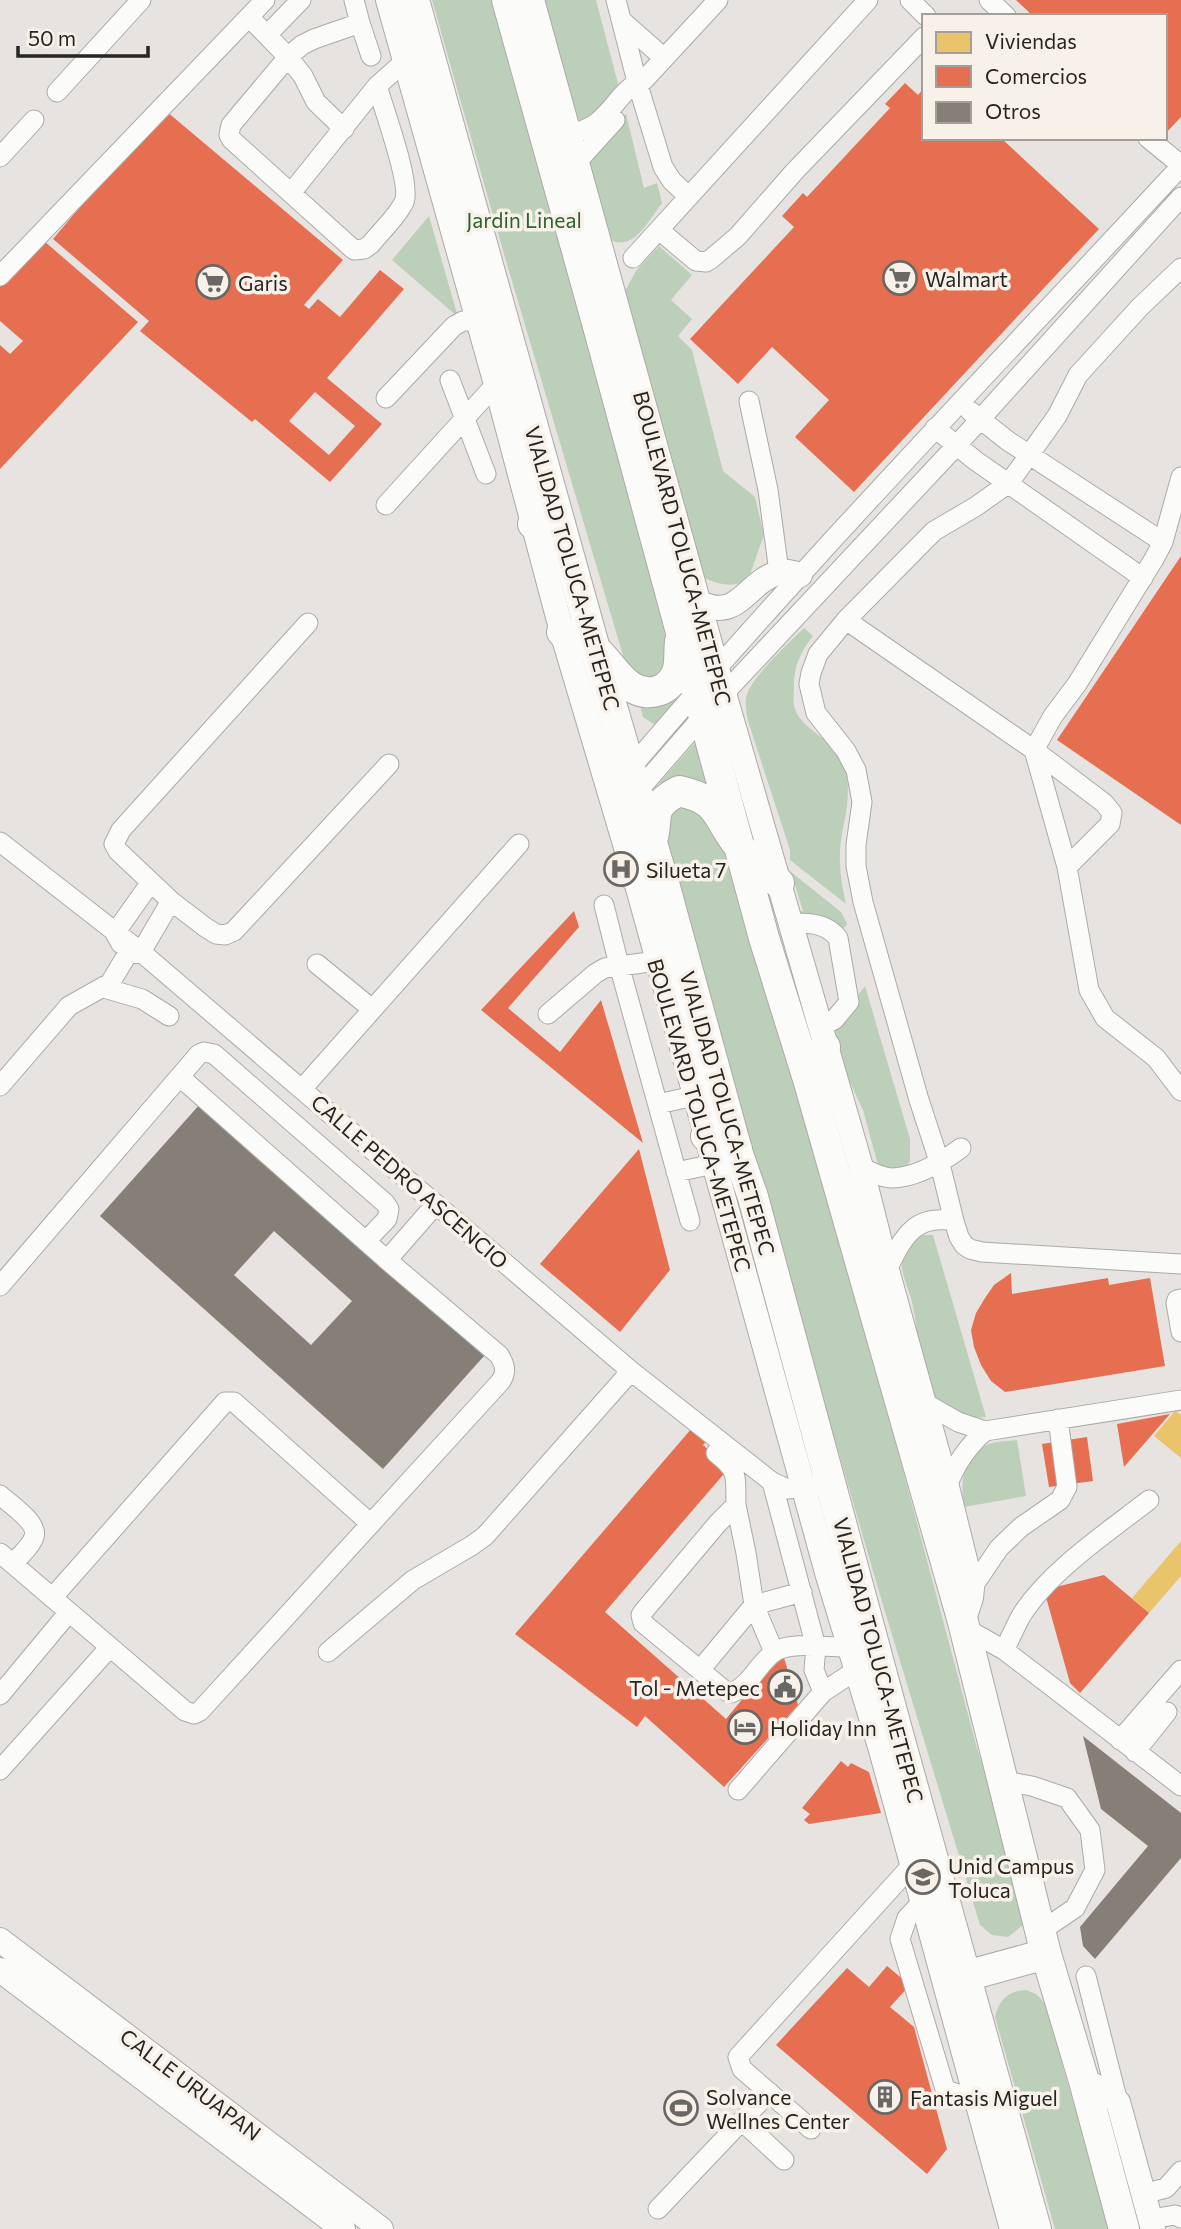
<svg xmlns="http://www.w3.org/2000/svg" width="1181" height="2229" viewBox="0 0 1181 2229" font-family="Commissioner,sans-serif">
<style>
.green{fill:#bcd0b9}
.homes{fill:#e9c46a}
.shops{fill:#e76f51;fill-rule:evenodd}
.building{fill:#857f77;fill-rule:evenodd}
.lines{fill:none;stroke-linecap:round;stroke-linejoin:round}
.minor-casing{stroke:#acaaa7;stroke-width:21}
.major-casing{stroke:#acaaa7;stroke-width:26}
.highway-casing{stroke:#acaaa7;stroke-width:32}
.minor{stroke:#fbfbfa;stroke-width:19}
.major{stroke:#fbfbfa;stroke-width:24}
.highway{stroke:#fbfbfa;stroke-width:30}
.labels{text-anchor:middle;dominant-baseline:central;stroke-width:7;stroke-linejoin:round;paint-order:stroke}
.park-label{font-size:21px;fill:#2a622c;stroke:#f7f1e9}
.poi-label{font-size:21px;fill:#272522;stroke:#f7f1e9;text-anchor:start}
.street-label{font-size:21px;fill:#272522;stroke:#f7f1e9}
</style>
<rect width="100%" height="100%" fill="#e6e3e0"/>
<path class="green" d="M432,0H493L659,593L670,672L641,682L627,669L504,254Z
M537,0H596L620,91L591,122L570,118Z
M626,114L644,188L657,183L662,203C649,220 632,255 607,238L588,164L595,147Z
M429,216L458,317L392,260Z
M659,246L692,275L671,300L692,319L678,336L692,350L723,471L755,497L764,535L748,580C734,588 716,585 702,576L625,291L636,271Z
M804,628L813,636C800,653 793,667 794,690C794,694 793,701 794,706C801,734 841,737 847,777C850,799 845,818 841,840C838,861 841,883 846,904L790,860V850L748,721C747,714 745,705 746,698C748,680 790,642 804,628Z
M688,689L655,725L643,717L638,698Z
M697,740L717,794H659L660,782Z
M700,804L721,838L742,916L824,1174L977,1748L1027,1908L1023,1925L1008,1937L992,1935L980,1925L880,1595L663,848L665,812L674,805Z
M791,872L841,912L847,923L846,926L831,938L795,913L803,911Z
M865,986L910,1139V1161L905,1169H879L863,1110L838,1057L834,1032L847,1010Z
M922,1235H933L986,1417C920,1426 922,1352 913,1306C910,1292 900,1273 902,1259C904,1246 912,1241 922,1235Z
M1017,1440L1026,1496L964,1507C960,1483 962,1455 989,1444C998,1441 1008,1441 1017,1440Z
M1026,1990L1036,1994L1045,2003L1109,2229H1055L995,2017C999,2000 1008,1991 1026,1990Z"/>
<path class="homes" d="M1175,1411L1181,1415V1458L1154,1436Z
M1181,1541V1576L1149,1613L1132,1598Z"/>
<path class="shops" d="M1016,0H1181V117L1165,134V16H1033Z
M905,83L918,95L924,88V138H1001L1099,229L854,492L795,437L829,400L772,347L738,384L690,339L794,227L782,216L803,193L807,197L890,108L885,104Z
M166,111L343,260L304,305L309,309L318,299L340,317L380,270L404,289L327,378L382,424L330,482L255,419L252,422L140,331L149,321L53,239L125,154ZM315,392L355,426L329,455L289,421Z
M44,241L138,322L0,469V345L10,354L23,341L0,321V287Z
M1181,556V825L1057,740Z
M574,911L579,927L508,1008L560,1052L601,1000L643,1143L481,1010Z
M639,1149L670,1270L620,1332L540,1264Z
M1011,1273L1012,1294L1108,1278L1109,1285L1150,1278L1165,1366L1005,1392L991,1381L981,1365L974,1347L971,1330L976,1313L985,1298L994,1285Z
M1170,1414L1124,1467L1117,1424Z
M692,1428L707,1440L703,1445L729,1468L605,1612L726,1719L782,1651L798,1705L724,1787L645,1716L637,1727L515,1634Z
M1087,1437L1093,1481L1049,1487L1042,1444Z
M1104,1575L1149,1613L1080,1693L1070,1683L1044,1590Z
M841,1761L848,1767L851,1763L869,1772L881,1813L809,1824L804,1820L810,1814L802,1808Z
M887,1966L910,1985L890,2007L914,2027L947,2149L927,2174L776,2045L847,1968L869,1987Z"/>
<path class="building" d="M201,1103L484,1356L383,1469L100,1216ZM274,1231L352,1301L311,1345L234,1275Z
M1083,1736L1181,1813V1858L1095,1959L1083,1946L1080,1927L1148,1846L1101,1809Z"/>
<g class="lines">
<g class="minor-casing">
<path id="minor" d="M616,0L637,82L663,167L672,181L688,196
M910,0L926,16
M989,0L1006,16
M249,17L288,57L303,76L316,102L344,129
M622,21L664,58
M360,23L371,56
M267,35L301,0
M377,86L405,61
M57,92L141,0
M568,134C612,128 613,91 644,80L718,0
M1148,138L1181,165
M0,157L34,120
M577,162L615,120
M291,193L377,86C383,106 412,186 404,202C397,217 381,231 371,244L364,249L354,250L232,140L229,135L231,125L288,57L302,45L314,39L360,23L354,0
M659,230L696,261L706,262L711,259L738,236L794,172L924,37
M633,258L868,0
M1181,268L1140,307L1078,375L1057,416L1009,483L975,507L934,531L846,620L818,654L811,673L809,684L816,713L846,751L856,770L862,802L856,845V866L863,902L919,1100L940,1164L954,1221L959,1237L964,1245L970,1249L982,1252L1181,1264
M0,276L265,0
M450,380L486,474
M386,398L454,326L463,321H478
M749,401L768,490L779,572
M970,411L1008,441L1163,542
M935,428L976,461L1143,578
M1181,477L1163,542L1154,559L1077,684L1053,716L1034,750L1067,867L1089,990L1105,1018L1156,1058L1181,1091
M386,505L496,384L505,381
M846,620L1034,750L1104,803L1112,813L1110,824L1067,867
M308,623L121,830L114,844L118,851L171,901L205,927L216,934L225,935L234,931L389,764
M630,769C806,561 996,366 1181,166
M637,792L704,715L956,446L1181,197
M0,842L141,952L631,1371L772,1482L788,1489L816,1486
M604,905L619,965L690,1221
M791,924C808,922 826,923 838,938L849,1002L834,1020L819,1026
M121,944L115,933L151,882
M128,954L141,952L171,901
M317,964L372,1009
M104,988L142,999L169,1016
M548,1014L596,973L605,968L657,961
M180,1077L387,1260L436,1204
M0,1086L69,1006L110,983L127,955
M302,1089L519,844
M658,1104L694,1096
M861,1167C871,1172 882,1178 893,1178C918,1177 942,1162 961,1148
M676,1172L714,1164
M887,1270C903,1238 913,1214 954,1221
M0,1286L199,1054L204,1052L214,1054L385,1203L389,1209L387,1219L366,1241
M1181,1299L1177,1300L1176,1303L1181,1332
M923,1402L958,1422L985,1431L1181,1400
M716,1453C740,1472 735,1476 736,1505
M772,1482L816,1647L814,1670L823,1692
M947,1487C955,1464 967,1447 985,1431
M0,1495C10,1504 39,1523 34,1537C31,1547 19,1556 13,1564
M0,1553L185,1711L194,1714L200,1711L501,1381C507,1371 505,1365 499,1355L387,1260
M972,1588L999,1548L1021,1527L1060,1500L1067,1487L1058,1419
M52,1598L225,1402H234L371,1524
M965,1628L1004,1650L1025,1666L1181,1786
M1004,1650C1010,1639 1015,1627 1021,1616C1048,1572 1108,1532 1149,1500
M328,1652L413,1580L471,1546L485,1536L631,1371
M774,1652L754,1605L746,1553L736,1505L718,1523L643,1612L641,1615L643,1623L724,1690L731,1693C752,1685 758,1662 776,1651C793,1641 828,1648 849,1647
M700,1670L754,1605L802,1592
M0,1695L69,1612
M1120,1740L1181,1670
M1135,1752L1167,1712
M0,1770L110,1647
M1003,1781L1032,1786L1067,1798L1090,1830L1095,1870L1075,1908L1041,1931
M738,1790L823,1692L855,1671
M922,1902L907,1918L900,1939L945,2089C955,2095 962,2095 974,2093
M1086,1976L1118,2102
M742,2121L784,2160
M811,2129L742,2069L738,2057L912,1865
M1143,2194L1166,2188L1181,2171
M658,2209L769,2092
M1151,2219L1175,2215L1181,2218"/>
</g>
<g class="major-casing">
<path id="major" d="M388,0L496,384L562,632L636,881L828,1576L881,1750L1012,2229
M532,0L717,669L861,1167L887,1270L947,1487L972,1588L971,1598L963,1622
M699,602C738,623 746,582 778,573C785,570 793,573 800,575
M0,1940L381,2229
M0,1970L343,2229
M1084,2081L1102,2089L1118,2102L1153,2229"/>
</g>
<g class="highway-casing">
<path id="highway" d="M414,0L595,649L665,887L738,1154L753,1197L897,1730L1036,2229
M507,0L596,319L764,938L808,1079L963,1622L1046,1954L1084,2081L1124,2229
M533,524L558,517
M562,632C573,638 586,643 596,650C608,661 617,677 630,686C648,699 672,691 678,669C680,660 679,650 680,641
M633,875C639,866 645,856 650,846C662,819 644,809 679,791C721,800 715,816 738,845C749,859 766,870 779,883
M808,1079L825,1047
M706,1136L737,1149
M966,1976L1046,1954"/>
</g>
<use href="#minor" class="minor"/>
<use href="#major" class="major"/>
<use href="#highway" class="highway"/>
</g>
<defs>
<g id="supermarket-ring" transform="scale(1.75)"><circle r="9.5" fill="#f7f1e9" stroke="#6a6864" stroke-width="1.5"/><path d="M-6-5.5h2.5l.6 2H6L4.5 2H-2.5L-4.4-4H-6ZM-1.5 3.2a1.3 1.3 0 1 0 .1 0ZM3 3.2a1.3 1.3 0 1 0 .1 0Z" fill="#6a6864"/></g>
<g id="hospital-ring" transform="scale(1.75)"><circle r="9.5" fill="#f7f1e9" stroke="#6a6864" stroke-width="1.5"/><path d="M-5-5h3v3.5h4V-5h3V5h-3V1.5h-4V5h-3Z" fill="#6a6864"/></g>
<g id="civic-ring" transform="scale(1.75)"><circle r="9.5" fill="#f7f1e9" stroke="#6a6864" stroke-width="1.5"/><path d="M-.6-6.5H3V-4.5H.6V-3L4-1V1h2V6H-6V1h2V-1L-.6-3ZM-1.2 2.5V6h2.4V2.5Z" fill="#6a6864"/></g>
<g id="hotel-ring" transform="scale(1.75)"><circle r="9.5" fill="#f7f1e9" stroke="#6a6864" stroke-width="1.5"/><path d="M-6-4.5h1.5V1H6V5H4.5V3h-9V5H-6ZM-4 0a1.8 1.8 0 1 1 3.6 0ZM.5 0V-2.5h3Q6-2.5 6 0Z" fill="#6a6864"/></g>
<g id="university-ring" transform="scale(1.75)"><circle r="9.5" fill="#f7f1e9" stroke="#6a6864" stroke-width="1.5"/><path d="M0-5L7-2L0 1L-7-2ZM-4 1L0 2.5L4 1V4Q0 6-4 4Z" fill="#6a6864"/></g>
<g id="building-ring" transform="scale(1.75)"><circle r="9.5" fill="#f7f1e9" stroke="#6a6864" stroke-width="1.5"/><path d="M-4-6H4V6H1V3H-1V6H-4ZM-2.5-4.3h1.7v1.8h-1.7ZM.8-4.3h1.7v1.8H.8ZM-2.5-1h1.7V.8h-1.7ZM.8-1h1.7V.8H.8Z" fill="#6a6864"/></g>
<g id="stadium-ring" transform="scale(1.75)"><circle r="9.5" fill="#f7f1e9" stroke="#6a6864" stroke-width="1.5"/><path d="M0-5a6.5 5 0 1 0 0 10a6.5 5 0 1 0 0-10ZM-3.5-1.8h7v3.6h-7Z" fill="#6a6864"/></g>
</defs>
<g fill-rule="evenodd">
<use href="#supermarket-ring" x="900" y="278"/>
<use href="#supermarket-ring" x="213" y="282"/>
<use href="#hospital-ring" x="621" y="869"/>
<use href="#civic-ring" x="785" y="1687"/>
<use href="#hotel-ring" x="745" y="1727"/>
<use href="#university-ring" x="923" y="1877"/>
<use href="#building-ring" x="885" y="2097"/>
<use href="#stadium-ring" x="681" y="2108"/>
</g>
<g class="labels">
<g class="park-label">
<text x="524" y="219">Jardin Lineal</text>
</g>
<g class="poi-label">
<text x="925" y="278">Walmart</text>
<text x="238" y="282">Garis</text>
<text x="646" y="869">Silueta 7</text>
<text x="760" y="1687" text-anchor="end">Tol - Metepec</text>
<text x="770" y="1727">Holiday Inn</text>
<text x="948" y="1865">Unid Campus<tspan x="948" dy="24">Toluca</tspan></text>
<text x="706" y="2096">Solvance<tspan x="706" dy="24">Wellnes Center</tspan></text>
<text x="910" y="2097">Fantasis Miguel</text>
</g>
<g class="street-label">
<text transform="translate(683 548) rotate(75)">BOULEVARD TOLUCA-METEPEC</text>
<text transform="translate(573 568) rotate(74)">VIALIDAD TOLUCA-METEPEC</text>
<text transform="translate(728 1113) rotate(74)">VIALIDAD TOLUCA-METEPEC</text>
<text transform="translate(700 1115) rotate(74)">BOULEVARD TOLUCA-METEPEC</text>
<text transform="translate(410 1181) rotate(41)">CALLE PEDRO ASCENCIO</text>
<text transform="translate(879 1660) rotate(75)">VIALIDAD TOLUCA-METEPEC</text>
<text transform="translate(191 2084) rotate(37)">CALLE URUAPAN</text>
</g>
</g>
<rect x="922" y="14" width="245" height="126" fill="#f7f1e9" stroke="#a49f99" stroke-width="2"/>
<rect x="936" y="32" width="35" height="21" fill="#e9c46a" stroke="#a49f99" stroke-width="2"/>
<text x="985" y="49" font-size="21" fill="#272522">Viviendas</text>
<rect x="936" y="66" width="35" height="21" fill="#e76f51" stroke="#a49f99" stroke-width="2"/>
<text x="985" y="84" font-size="21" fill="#272522">Comercios</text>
<rect x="936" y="102" width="35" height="21" fill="#857f77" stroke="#a49f99" stroke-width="2"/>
<text x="985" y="119" font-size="21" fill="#272522">Otros</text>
<path d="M18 46v10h130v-10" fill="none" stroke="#272522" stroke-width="3.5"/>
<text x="28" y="46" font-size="21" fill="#272522" stroke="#f7f1e9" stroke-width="5" paint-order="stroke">50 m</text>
</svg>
